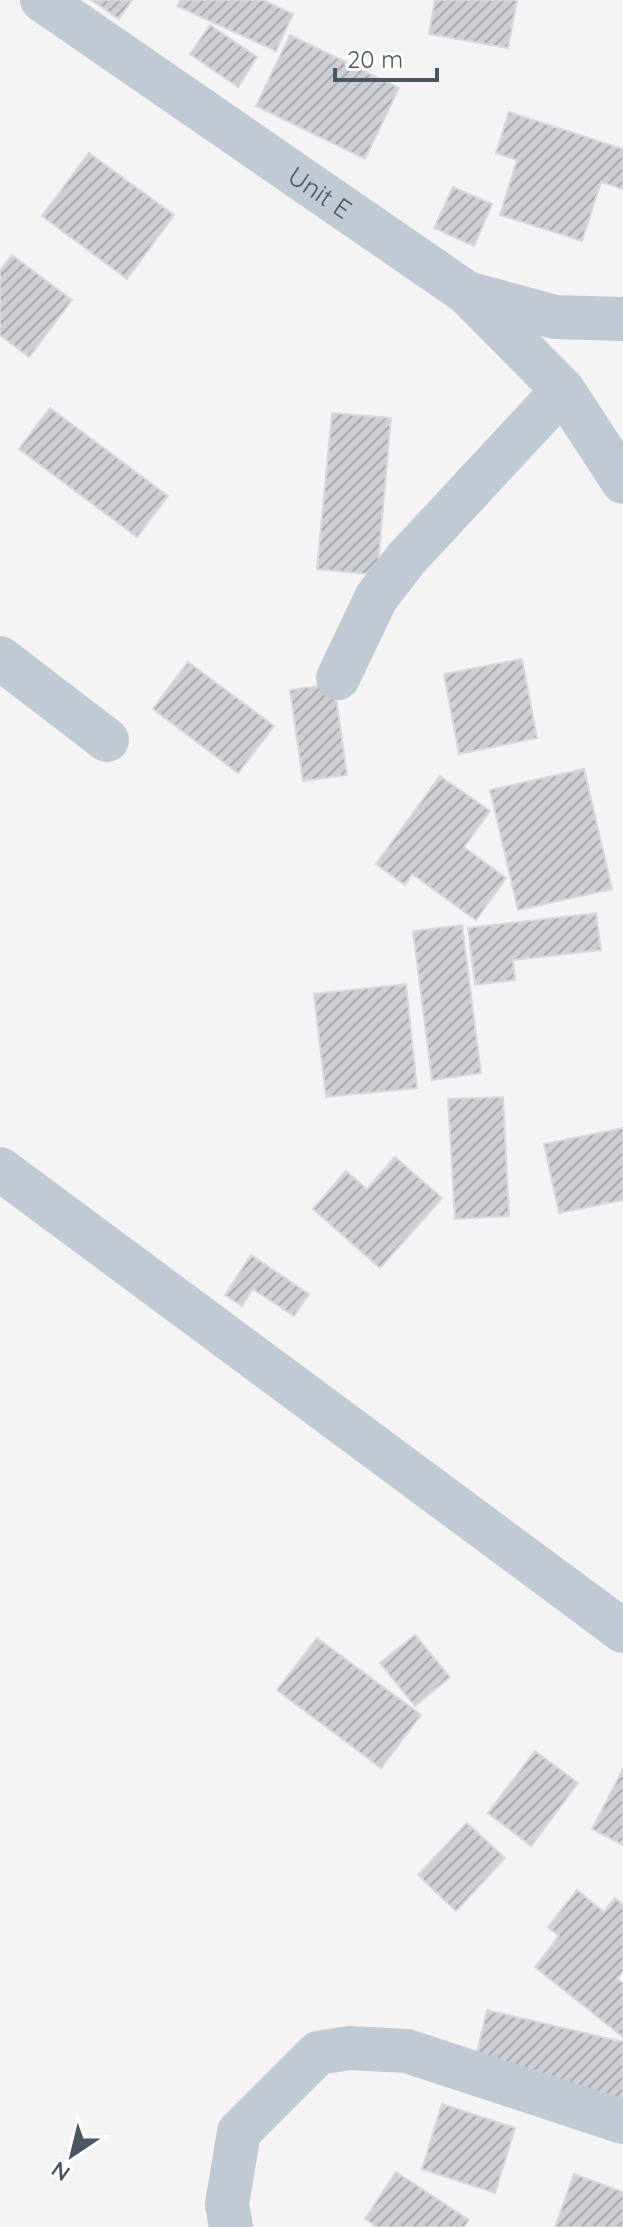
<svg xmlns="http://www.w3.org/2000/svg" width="623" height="2227" viewBox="0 0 623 2227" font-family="Quicksand,sans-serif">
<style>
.building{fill:url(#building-hatch);stroke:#d7d9de;stroke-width:2}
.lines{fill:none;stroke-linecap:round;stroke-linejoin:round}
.minor{stroke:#c1cad2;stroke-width:44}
.labels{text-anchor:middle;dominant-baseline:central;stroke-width:8;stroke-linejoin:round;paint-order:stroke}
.street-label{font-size:26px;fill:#4a5661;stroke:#fff}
</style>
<defs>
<pattern id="building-hatch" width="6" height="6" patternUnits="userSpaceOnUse" patternTransform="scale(2)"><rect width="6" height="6" fill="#cdcfd5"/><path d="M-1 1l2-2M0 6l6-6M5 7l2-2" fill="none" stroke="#a8abb0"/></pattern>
</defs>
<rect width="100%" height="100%" fill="#f5f3f3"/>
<path class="building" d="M91,0H132L119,19Z
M180,0H263L293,14L276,51L177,6Z
M435,0H517L508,48L429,34Z
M210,25L257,57L238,87L190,54Z
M290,35L399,88L365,159L256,106Z
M509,112L623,149V189L601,182L582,241L500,215L517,160L496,153Z
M89,153L174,215L127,279L42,216Z
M453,187L492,204L474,246L434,228Z
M12,255L72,300L29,357L0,335V271Z
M50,408L168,496L137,537L19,449Z
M332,413L391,418L377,575L317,569Z
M522,659L537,738L459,754L444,674Z
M188,662L274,726L238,773L153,709Z
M334,684L347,775L303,781L290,690Z
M584,769L612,889L518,910L490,790Z
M440,776L490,811L464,847L506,878L476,920L412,874L405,885L376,864Z
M596,913L601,950L513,960L515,980L475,985L468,928Z
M462,925L481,1073L432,1080L413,931Z
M406,984L417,1088L326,1097L314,994Z
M503,1097L509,1216L455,1219L448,1099Z
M623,1128V1200L559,1213L544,1144Z
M395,1157L442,1198L380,1268L313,1209L346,1171L367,1189Z
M251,1255L309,1294L294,1316L253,1289L242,1306L225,1295Z
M415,1635L450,1677L415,1706L380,1663Z
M317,1638L421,1715L381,1768L277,1690Z
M535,1751L578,1783L531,1846L488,1813Z
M623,1769V1845L592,1829Z
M467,1823L505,1858L456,1911L418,1875Z
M577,1890L604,1912L615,1898L623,1905V1971L617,1979L623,1983V2037L535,1967L559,1936L548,1927Z
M487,2010L623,2042V2101L474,2065Z
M442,2104L515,2128L495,2193L422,2169Z
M396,2172L469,2220L464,2227H377L365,2219Z
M574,2174L623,2192V2227H555Z"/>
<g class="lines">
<g class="minor">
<path id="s1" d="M42,0L467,293L555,317L623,319"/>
<path d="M468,294L563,390L623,482"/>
<path d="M0,658L107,740"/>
<path d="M338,678L376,598L406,559L563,390"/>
<path d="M0,1169L623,1631"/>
<path d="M231,2227L227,2204L239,2132L318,2053L349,2048L407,2051L623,2122"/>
</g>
</g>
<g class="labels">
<g class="street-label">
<text stroke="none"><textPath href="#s1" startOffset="338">Unit E</textPath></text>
</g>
</g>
<g transform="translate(72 2155) rotate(215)" stroke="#ffffff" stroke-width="6" paint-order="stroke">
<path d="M0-6L14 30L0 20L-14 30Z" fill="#4a5661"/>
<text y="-12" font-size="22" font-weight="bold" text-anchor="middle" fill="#4a5661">N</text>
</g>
<path d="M335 68v12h102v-12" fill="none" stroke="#4a5661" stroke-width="4"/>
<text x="347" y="68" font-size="24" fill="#4a5661" stroke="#ffffff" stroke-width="6" paint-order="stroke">20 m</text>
</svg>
